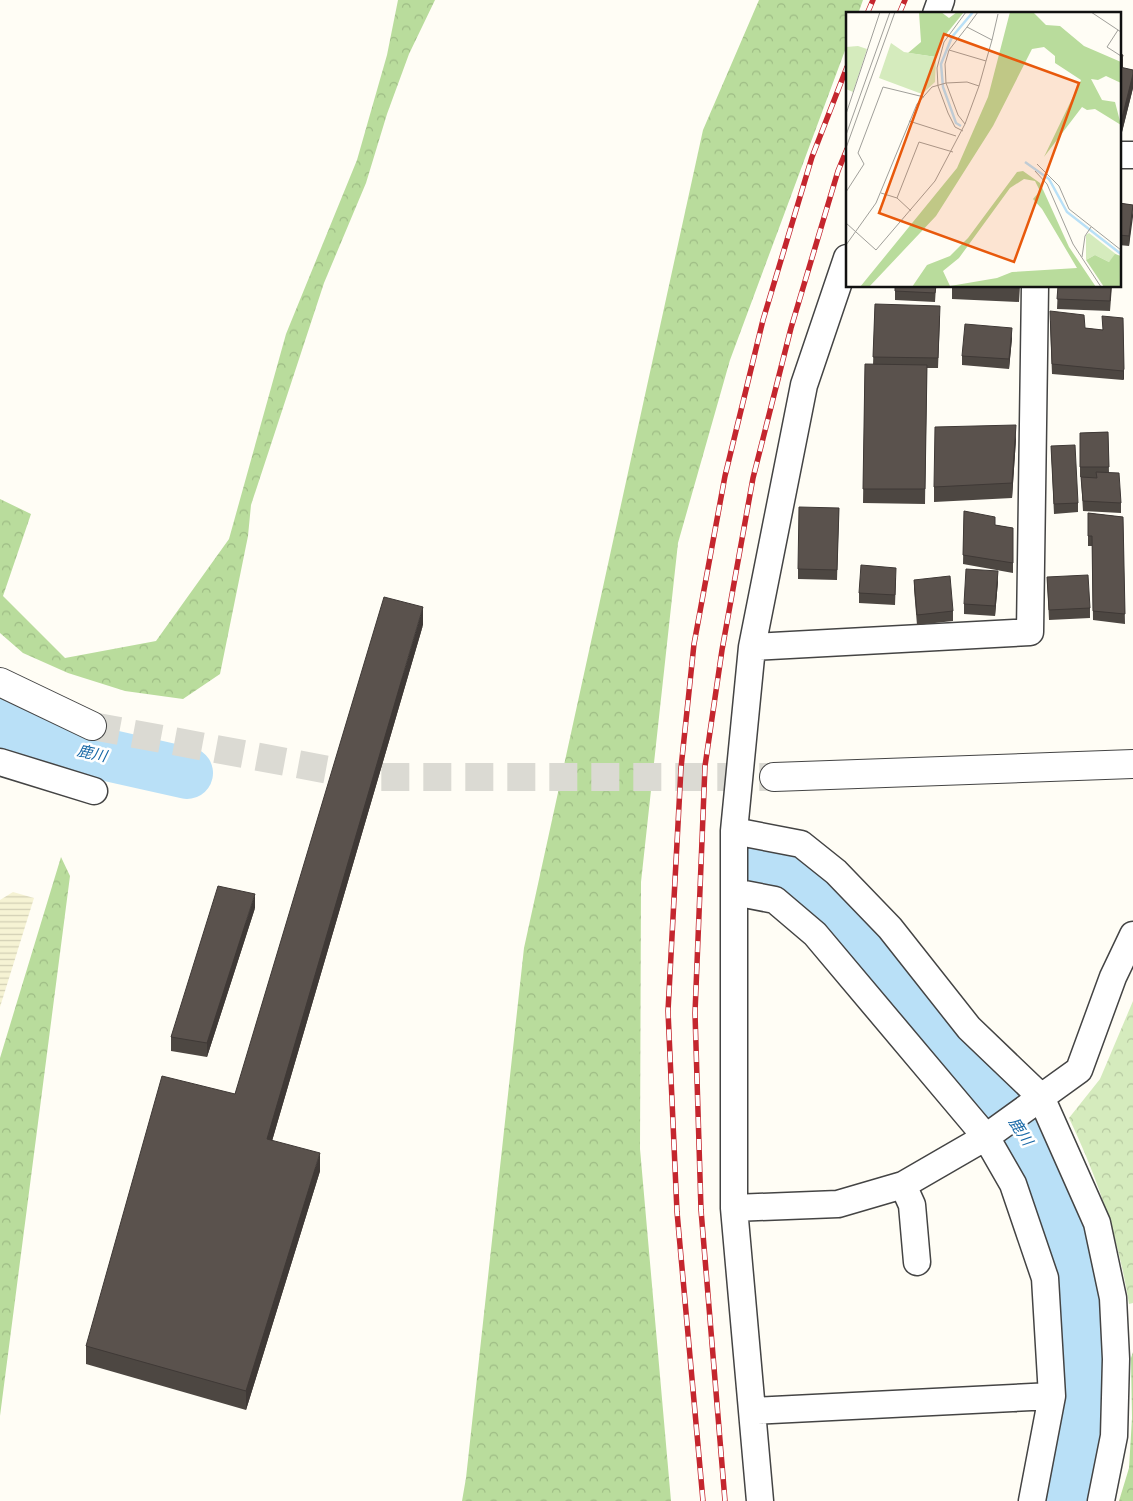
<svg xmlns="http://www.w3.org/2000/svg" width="1133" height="1501" viewBox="0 0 1133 1501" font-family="'Source Serif 4','Noto Sans JP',serif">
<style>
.farmland{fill:url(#farmland-rules)}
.forest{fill:url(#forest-crowns)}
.park{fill:url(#park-crowns)}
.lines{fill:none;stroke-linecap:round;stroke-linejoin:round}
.river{stroke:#b9e0f7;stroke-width:52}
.tertiary-tunnel{stroke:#dbdad3;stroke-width:28;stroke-dasharray:28 14;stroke-linecap:butt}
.minor-casing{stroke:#444;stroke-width:29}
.tertiary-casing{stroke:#444;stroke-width:30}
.minor{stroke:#fff;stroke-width:26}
.tertiary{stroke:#fff;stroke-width:28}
.rail-casing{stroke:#c4262e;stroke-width:5.5}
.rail{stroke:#fff;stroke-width:4;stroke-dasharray:11;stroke-linecap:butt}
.wall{fill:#4d4742}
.shaded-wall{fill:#3f3936}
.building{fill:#5a524d;stroke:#3f3936}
.labels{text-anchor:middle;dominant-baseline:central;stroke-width:5;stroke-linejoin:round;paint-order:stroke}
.water-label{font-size:15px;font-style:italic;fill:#1768a6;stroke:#fff}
.inset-river{fill:none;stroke:#b9e0f7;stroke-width:2.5}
.inset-road{fill:none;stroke:#a09f9a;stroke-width:1}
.view{fill:#e8590c;fill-opacity:0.15;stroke:#e8590c;stroke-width:2.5}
.inset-edge{fill:none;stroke:#111;stroke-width:2.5}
</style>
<defs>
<pattern id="farmland-rules" width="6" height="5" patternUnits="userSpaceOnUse" patternTransform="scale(1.25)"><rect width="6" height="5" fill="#f6f3d4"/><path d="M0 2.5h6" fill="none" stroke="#d2cfb5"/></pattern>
<pattern id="forest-crowns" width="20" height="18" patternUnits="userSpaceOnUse" patternTransform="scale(1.25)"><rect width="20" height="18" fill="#b9dc9c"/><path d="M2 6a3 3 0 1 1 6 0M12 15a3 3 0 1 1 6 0" fill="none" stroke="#9ebc85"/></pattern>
<pattern id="park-crowns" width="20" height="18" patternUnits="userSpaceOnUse" patternTransform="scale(1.25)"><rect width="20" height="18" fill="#d5ebbd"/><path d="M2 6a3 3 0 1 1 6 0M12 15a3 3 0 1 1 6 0" fill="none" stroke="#b6c8a1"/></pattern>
</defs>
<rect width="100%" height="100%" fill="#fffdf5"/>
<path class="farmland" d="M13,892L34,898L0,1007V900Z"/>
<path class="forest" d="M398,0H435L409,54L387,114L366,183L324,283L251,505L248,536L220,674L183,699L125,691L68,673L23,653L0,633V499L31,514L3,596L65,658L156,641L229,539L286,334L357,160L387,55Z
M759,0H863L858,14H847V45L730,360L678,543L641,882L640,1149L671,1501H462L466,1478L524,948L703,130Z
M61,857L70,876L0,1416V1058Z
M1133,1352V1501H1119L1129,1468L1132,1418L1131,1358Z"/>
<path class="park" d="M1133,1001V1303L1129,1304C1119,1239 1097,1177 1069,1118L1100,1079Z"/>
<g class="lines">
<path class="river" d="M0,725L29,739L107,755L187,773
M761,861L805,875L863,943L890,976L1001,1100L1032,1146L1076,1266L1084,1347L1080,1425L1068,1497L1066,1501"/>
<path class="tertiary-tunnel" d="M92,726L367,777H774"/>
<g class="minor-casing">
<path id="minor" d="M936,14L941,0
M1119,155H1133
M752,647L1030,632L1035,286
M0,762L94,791
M734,831L801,844L836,872L890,928L969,1028L1041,1097L1097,1223L1113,1298L1116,1359L1114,1436L1101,1501
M734,892V831L752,647L804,385L847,258
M903,1185L912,1205L917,1262
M734,1208L838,1204L903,1185L986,1137L1079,1070L1113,977L1133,935
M752,1411L1052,1396
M760,1501L734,1208V892L775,900L815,934L986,1137L1013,1184L1045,1278L1052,1396L1032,1501"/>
</g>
<g class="tertiary-casing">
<path id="tertiary" d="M0,682L92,726
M774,777L1133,764"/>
</g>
<use href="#minor" class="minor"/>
<use href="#tertiary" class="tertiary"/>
<g class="rail-casing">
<path id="rail" d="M867,14L873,0
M899,14L905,0
M703,1501L677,1212L668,1011L681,768L694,644L725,476L763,320L812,157L847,67
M725,1501L701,1210L695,1013L705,766L722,650L753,478L791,328L838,171L847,149"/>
</g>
<use href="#rail" class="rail"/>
</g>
<path class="wall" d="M1119,54L1123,68L1133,70V88L1120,140H1119Z
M1119,203L1133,205L1129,246L1119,245Z
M936,286L935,302L895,300V291Z
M952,286H1020L1019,302L952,299Z
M1058,286H1112L1110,311L1057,309Z
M875,304L940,316L938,368H927L925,504L863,503L865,364L873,365Z
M1123,318L1124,379L1123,380L1052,374L1050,321L1085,328L1102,330Z
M1012,338L1009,369L962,365V356Z
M1108,432L1109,473L1121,503V513L1083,511L1081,477H1080V433Z
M1016,439L1012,498L934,502V487Z
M1051,446L1078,503V512L1054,514Z
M839,508L837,580L798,579V569Z
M964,511L995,525L1013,528V573L963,564Z
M1088,513L1123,517L1125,624L1093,620L1092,546H1088Z
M1047,577L1090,608V618L1049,620Z
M896,578L895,605L859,603V593Z
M914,580L953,611V621L917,625L914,589Z
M998,581L995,616L964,614V604Z
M423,625L272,1141L320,1171L246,1410L86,1364V1346L235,1094Z
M255,908L207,1057L171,1051V1037Z"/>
<path class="shaded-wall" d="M1123,55V69L1120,67Z
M1133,74V88L1120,140V126Z
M1133,208V217L1129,246V236Z
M1012,328V338L1009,369V359Z
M1124,369V379L1123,380V371Z
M1016,425V439L1012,498V483Z
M998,571V581L995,616V606Z
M423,607V625L267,1158V1139Z
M255,894V908L207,1057V1043Z
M320,1153V1171L246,1410V1391Z"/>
<path class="building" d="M1119,54L1123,55L1120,67L1133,70V74L1120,126H1119Z
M1119,203L1133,205L1129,236L1119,235Z
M895,286H936L935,293L895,291Z
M985,286H1019V288Z
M1058,286H1111L1110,301L1057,299Z
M875,304L940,306L938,358L873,357Z
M1050,311L1084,315L1085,328L1103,330L1102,316L1123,318L1124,369L1123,371L1052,364Z
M965,324L1012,328L1009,359L962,356Z
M865,364L927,365L925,489H863Z
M1016,425L1012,483L934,487L935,427Z
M1108,432L1109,467H1080V433Z
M1075,445L1078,503L1054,504L1051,446Z
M1096,472L1119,473L1121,503L1083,501L1081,477L1097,478Z
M799,507L839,508L837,570L798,569Z
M964,511L995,517V525L1013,528V563L963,555Z
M1088,513L1123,517L1125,614L1093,611L1092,536H1088Z
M861,565L896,568L895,595L859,593Z
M966,569L998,571L995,606L964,604Z
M1088,575L1090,608L1049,610L1047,577Z
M950,576L953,611L917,615L914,580Z
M384,597L423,607L267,1139L320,1153L246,1391L86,1346L162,1076L235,1094Z
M218,886L255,894L207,1043L171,1037Z"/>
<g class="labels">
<g class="water-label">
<text transform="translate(92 753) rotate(12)">鹿川</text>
<text transform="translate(1021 1131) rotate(57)">鹿川</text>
</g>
</g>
<g transform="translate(846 12)">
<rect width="275" height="275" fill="#fffdf5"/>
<path d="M243,221L271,243L263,250L249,243L240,248V223Z" fill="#d5ebbd"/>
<path d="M73,0H95L103,6L111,0H118L97,26L90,45L62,41L75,30ZM164,0H187L200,13L214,14L238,34L275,50V71L260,64L252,68L245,67L256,88L269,90L275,113L249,97L241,98L236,95L198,145L235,68L209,51V44L198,35L186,37L147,114L90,204L23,275H14L111,156L142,85ZM177,159L194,171L223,235L250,275H66L81,253L104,244L122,226L171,160ZM178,167L189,169L194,179L187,187L196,197L231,256L166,260L151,266L104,274L97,259L113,246L164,176ZM269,242L275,244V275H258L240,248L249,243L263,250Z" fill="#b9dc9c" fill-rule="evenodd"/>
<path d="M45,31L58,40L90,45L89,70L76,82L33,66ZM12,34L21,37L7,80L0,77V35Z" fill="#d5ebbd"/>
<path class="inset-river" d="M115,114L110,111L97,75L95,52L106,25L127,0M179,150L203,167L221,200L275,242"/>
<path class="inset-road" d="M245,0L275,20M121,15L132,0M272,18L261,35L275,44M146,28L121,15L103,38L99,52L100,71L112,103L119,112L133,74L140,49L146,28L152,2M103,38L140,49M0,102L34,0M63,109L110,124M117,119L109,115L102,101L92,74L91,56L98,30L120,0M0,123L44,0M0,136L49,0M191,152L213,174L223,197L275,238M189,159L201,172L227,232L255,275M0,180L18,152L12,141L37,75L78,85M35,181L51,186L65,199M51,186L73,130L107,140M0,211L30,238L89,169L119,112M0,233L30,191L71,92L86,75L100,71L121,70L133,74M236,245L239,224L245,215"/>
<path class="view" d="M98,22L233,71L168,250L33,201Z"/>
<rect width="275" height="275" class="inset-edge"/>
</g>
</svg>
